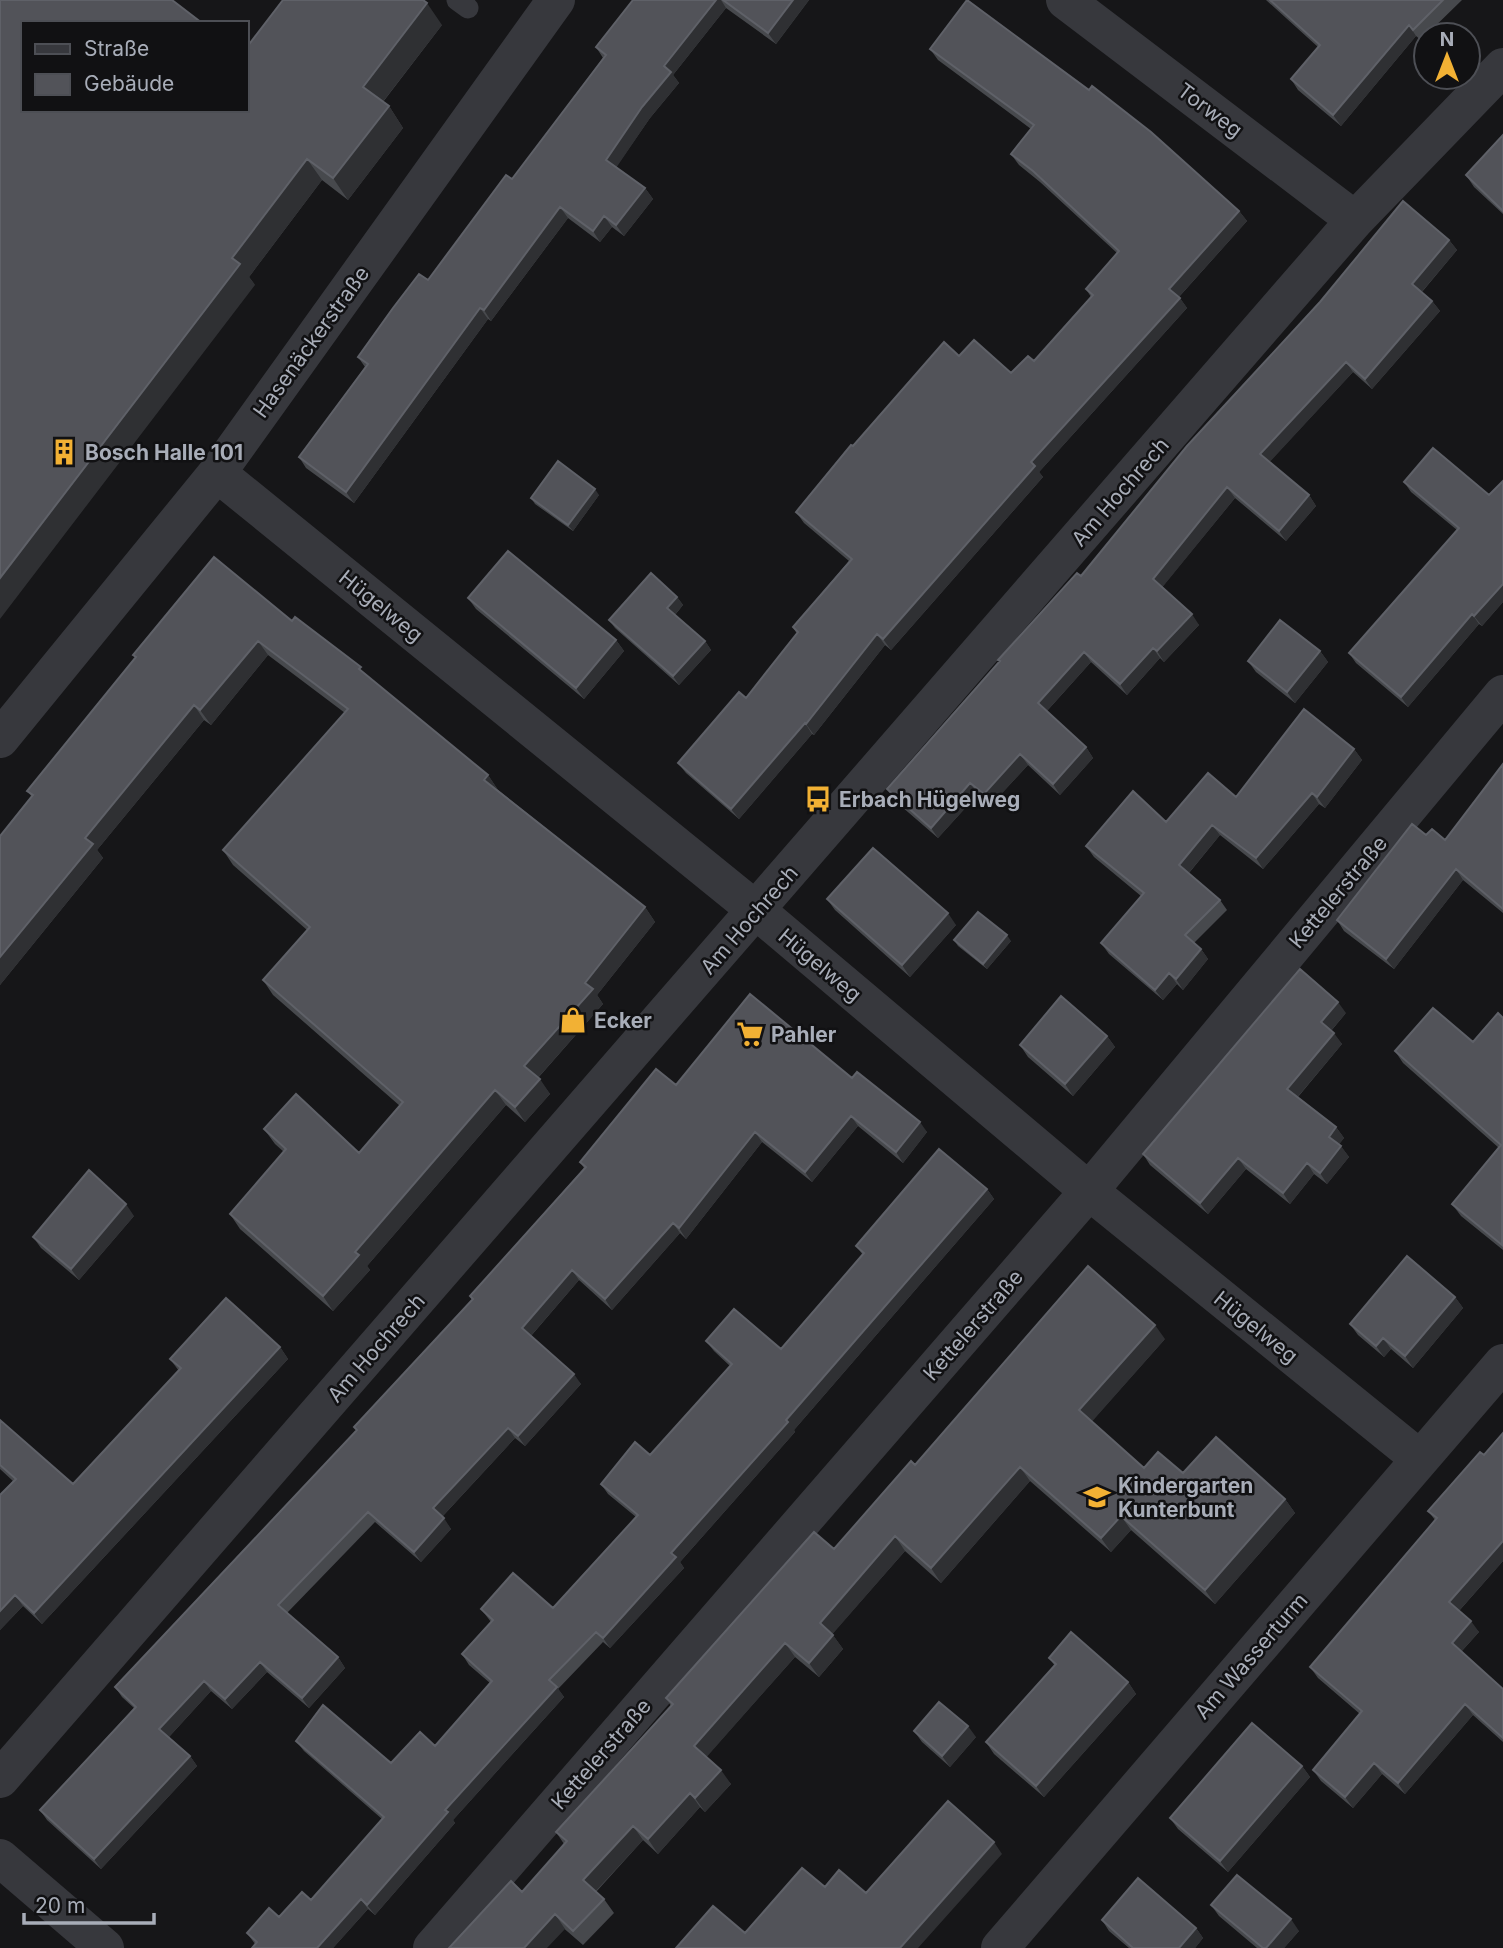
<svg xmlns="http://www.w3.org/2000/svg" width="1503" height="1948" viewBox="0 0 1503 1948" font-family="Inter,sans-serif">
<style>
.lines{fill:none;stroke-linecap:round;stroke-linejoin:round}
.service{stroke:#37383d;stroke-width:21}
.minor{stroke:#37383d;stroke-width:38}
.wall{fill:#47494d}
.shaded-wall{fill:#2f3033}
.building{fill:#525359;stroke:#5f6168;stroke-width:2}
.labels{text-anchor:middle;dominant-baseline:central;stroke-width:5;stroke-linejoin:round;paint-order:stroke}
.street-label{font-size:21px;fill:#a8adb8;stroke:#111113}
.poi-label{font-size:21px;font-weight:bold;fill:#a8adb8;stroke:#111113;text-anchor:start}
</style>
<rect width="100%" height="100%" fill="#161618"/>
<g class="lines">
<path class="service" d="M457,0L468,8"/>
<path class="minor" d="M1065,0L1355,220
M217,473L757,911L1089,1191L1420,1459
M0,739L217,473L556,0
M0,1779L1355,220L1503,67
M0,1858L105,1948
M432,1948L1089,1191L1503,694
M1000,1948L1503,1363"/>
</g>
<path class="wall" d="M633,0H809L776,44L726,8L673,75L679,83L650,118L616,167L645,188L653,199L624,236L612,227L600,242L568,218L491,321L488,319L354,503L306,468L299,457L365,367L358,357L428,280L512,179L603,58L596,47Z
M1266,0H1462L1421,40L1416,36L1341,126L1298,90L1291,79L1318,47Z
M442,25L383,102L389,106L403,128L348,200L322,180L249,277L255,285L23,110Z
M930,49L1239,211L1247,221L1179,297L1187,308L1039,472L1043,477L891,650L885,645L814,735L812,734L739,819L686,773L678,763L746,698L797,634L793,627L849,561L804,523L796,512L853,446L959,356L1011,373L1034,361L1091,297L1086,289L1117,253L1040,182L1019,165L1011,154L1031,129L938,60Z
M1503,135V214L1474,187L1466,175Z
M1449,240L1457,250L1422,292L1432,301L1440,311L1372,389L1353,372L1269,462L1309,495L1316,506L1286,541L1235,498L1162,587L1199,625L1164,662L1160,658L1127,695L1091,662L1047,711L1086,747L1093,758L1060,795L1028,765L991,805L978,794L938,838L894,800L887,789L1081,576Z
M1503,481V602L1482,626L1479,624L1408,707L1356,663L1349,653L1457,530L1411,492L1404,482L1489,495Z
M599,495L573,531L535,504L531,498Z
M677,597L683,605L675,615L705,641L711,650L679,685L615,628L609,620Z
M468,598L616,640L624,651L584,699L476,609Z
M292,621L367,676L488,775L498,790L645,907L655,922L597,995L603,1004L538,1078L550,1094L525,1122L506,1105L367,1266L370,1270L333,1311L240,1229L230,1214L284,1152L275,1144L264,1129L359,1153L400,1106L273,995L263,980L307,930L233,865L223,850L345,713L268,655L211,725L204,720L97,850L103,858L0,985V836L32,797L27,791L136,658L133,655Z
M1320,651L1328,662L1295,703L1256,672L1248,661Z
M1354,749L1362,760L1325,808L1319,804L1263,869L1220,835L1189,873L1220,900L1227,910L1194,943L1201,949L1208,959L1183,990L1177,984L1163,1000L1109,954L1101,943L1141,896L1094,857L1086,846L1166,822L1236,797Z
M1503,764V913L1463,880L1394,969L1344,931L1337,920L1426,835L1445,840Z
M827,899L956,925L910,977L835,910Z
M954,940L1011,941L987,969L958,946Z
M1346,1013L1331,1031L1342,1044L1298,1097L1336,1127L1344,1138L1339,1144L1349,1157L1327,1184L1314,1174L1290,1204L1246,1169L1208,1214L1150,1165L1143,1154Z
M1503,1018V1250L1461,1216L1452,1204L1499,1148L1403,1063L1395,1051L1473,1042Z
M1107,1036L1115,1047L1073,1096L1028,1057L1020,1045Z
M852,1078L927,1132L903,1163L858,1126L812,1182L762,1142L686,1239L680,1233L612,1310L579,1280L531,1336L581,1384L525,1446L515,1438L442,1517L451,1529L421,1562L375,1522L287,1613L338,1657L345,1668L309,1708L267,1672L232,1709L211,1691L169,1737L190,1756L197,1766L101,1869L47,1820L40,1810L134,1708L122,1697L115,1687L357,1431L354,1427L472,1300L470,1296L584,1168L580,1162L676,1085Z
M987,1189L994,1199L794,1430L795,1432L680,1562L684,1568L610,1648L603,1642L558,1689L564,1697L453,1820L455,1823L375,1915L368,1909L333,1948H252L255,1944L247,1933L311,1900L382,1819L304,1751L296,1741L391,1763L435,1746L490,1683L469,1665L462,1654L491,1622L481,1609L553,1608L636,1517L608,1494L601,1484L650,1455L730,1366L714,1351L706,1341L781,1349L863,1255L856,1246Z
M134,1216L79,1280L41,1248L33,1237Z
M1455,1297L1463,1308L1413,1368L1391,1349L1384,1357L1358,1335L1350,1324Z
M1165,1339L1091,1422L1144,1468L1183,1473L1285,1499L1295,1513L1215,1604L1131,1530L1111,1552L1030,1481L941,1583L905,1551L832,1634L843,1649L819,1677L795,1657L706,1757L731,1784L705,1812L700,1807L658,1854L643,1840L596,1892L604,1899L614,1913L583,1945L522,1892L564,1844L556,1832L671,1706L666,1698L834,1549L915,1465Z
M280,1347L288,1359L42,1624L23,1606L0,1630V1495L13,1481L0,1469V1420L73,1484L179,1371L170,1359Z
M1503,1433V1561L1459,1611L1479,1632L1461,1652L1503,1689V1742L1473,1715L1405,1794L1382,1774L1353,1808L1321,1781L1313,1770L1360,1714L1318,1678L1310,1667L1435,1520L1428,1511L1484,1455Z
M1049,1658L1128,1682L1136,1694L1044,1797L994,1754L986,1742L1055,1666Z
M914,1731L976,1737L950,1767L922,1742Z
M1302,1766L1310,1777L1228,1872L1178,1829L1170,1818Z
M1211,1905L1299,1931L1284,1948H1257L1219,1916Z
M1102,1920L1196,1928L1203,1938L1195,1948H1129L1109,1931Z"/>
<path class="shaded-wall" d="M716,0H721L726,8L673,75L679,83L650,118L614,171L606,160L664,66Z
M793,0H809L776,44L768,33Z
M427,3L442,25L378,108L363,87Z
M1409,25L1416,36L1341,126L1333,115Z
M389,106L403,128L348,200L333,178Z
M307,159L322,180L249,277L255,285L0,619V578L232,258Z
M645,188L653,199L624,236L616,225Z
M560,207L568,218L491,321L484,310Z
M1239,211L1247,221L1177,299L1169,289Z
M604,216L612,227L600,242L593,231Z
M1449,240L1457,250L1419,295L1412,284Z
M1180,298L1187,308L1039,472L1043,477L891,650L883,639L1031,462Z
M1432,301L1440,311L1372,389L1365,379Z
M480,308L488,319L354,503L346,492Z
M1346,362L1353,372L1267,465L1260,454Z
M1227,487L1235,498L1161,589L1153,579Z
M595,489L599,495L573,531L568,525Z
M1309,495L1316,506L1286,541L1279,531Z
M1503,584V602L1482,626L1474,616Z
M677,597L683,605L673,617L667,608Z
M1192,614L1199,625L1164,662L1157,651Z
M1472,614L1479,624L1408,707L1401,697Z
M877,634L885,645L814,735L806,724Z
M616,640L624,651L584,699L576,688Z
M258,641L268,655L211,725L200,710Z
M705,641L711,650L679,685L673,676Z
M1153,648L1160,658L1127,695L1120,684Z
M1320,651L1328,662L1295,703L1287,692Z
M1084,652L1091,662L1045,713L1038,703Z
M194,705L204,720L97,850L103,858L0,985V957L85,838Z
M805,723L812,734L739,819L731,809Z
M1086,747L1093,758L1060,795L1053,784Z
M1354,749L1362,760L1325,808L1317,797Z
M1020,754L1028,765L991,805L984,794Z
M488,775L498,790L494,794L484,780Z
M970,783L978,794L938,838L931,828Z
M1312,793L1319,804L1263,869L1256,858Z
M1212,825L1220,835L1187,875L1179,865Z
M1456,869L1463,880L1394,969L1386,959Z
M645,907L655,922L597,995L603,1004L535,1081L524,1066L585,983Z
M948,913L956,925L910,977L902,965Z
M1007,935L1011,941L987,969L983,964Z
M1201,949L1208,959L1183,990L1176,979Z
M1169,973L1177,984L1163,1000L1155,990Z
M1338,1002L1346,1013L1329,1033L1321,1022Z
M1334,1033L1342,1044L1295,1100L1287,1089Z
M1107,1036L1115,1047L1073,1096L1065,1084Z
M540,1079L550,1094L525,1122L515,1107Z
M495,1090L506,1105L367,1266L370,1270L333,1311L323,1296L355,1252Z
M851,1116L858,1126L812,1182L805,1172Z
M920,1122L927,1132L903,1163L896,1152Z
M1336,1127L1344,1138L1337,1147L1329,1137Z
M755,1132L762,1142L686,1239L679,1228Z
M1341,1146L1349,1157L1327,1184L1320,1173Z
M1238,1158L1246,1169L1208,1214L1200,1203Z
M1307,1163L1314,1174L1290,1204L1283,1193Z
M987,1189L994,1199L794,1430L795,1432L680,1562L684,1568L610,1648L603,1638L671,1553Z
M126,1204L134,1216L79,1280L71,1269Z
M673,1223L680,1233L612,1310L605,1299Z
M572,1270L579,1280L529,1338L522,1328Z
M1455,1297L1463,1308L1413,1368L1405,1356Z
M1155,1325L1165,1339L1089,1425L1079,1410Z
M1383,1338L1391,1349L1384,1357L1376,1346Z
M280,1347L288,1359L42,1624L34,1613Z
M574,1374L581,1384L525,1446L518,1436Z
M508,1428L515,1438L440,1519L433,1508Z
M1020,1467L1030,1481L941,1583L931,1568Z
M1285,1499L1295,1513L1215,1604L1205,1590Z
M1121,1516L1131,1530L1111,1552L1101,1538Z
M444,1518L451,1529L421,1562L414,1552Z
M895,1536L905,1551L830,1637L820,1623Z
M1503,1541V1561L1457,1613L1449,1602Z
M15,1595L23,1606L0,1630V1611Z
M1471,1621L1479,1632L1459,1654L1452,1643Z
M833,1635L843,1649L819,1677L809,1663Z
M785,1643L795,1657L704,1760L694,1746Z
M338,1657L345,1668L309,1708L302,1698Z
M260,1662L267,1672L232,1709L225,1699Z
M204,1681L211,1691L167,1739L159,1729Z
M1128,1682L1136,1694L1044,1797L1036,1786Z
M557,1687L564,1697L453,1820L455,1823L375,1915L367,1905L445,1810Z
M1465,1704L1473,1715L1405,1794L1398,1783Z
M968,1726L976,1737L950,1767L942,1756Z
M190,1756L197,1766L101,1869L94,1859Z
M1374,1763L1382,1774L1353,1808L1345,1797Z
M1302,1766L1310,1777L1228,1872L1220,1861Z
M721,1770L731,1784L705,1812L695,1798Z
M690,1793L700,1807L658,1854L648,1839Z
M633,1826L643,1840L593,1894L583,1880Z
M994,1842L1002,1854L918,1948H900Z
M361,1899L368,1909L333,1948H317Z
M555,1914L565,1929L547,1948H524Z
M1291,1919L1299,1931L1284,1948H1266Z
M1196,1928L1203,1938L1195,1948H1179Z"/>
<path class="building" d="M0,0H172L202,23H23V110H247V47L283,0H423L427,3L363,87L389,106L333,178L307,159L232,258L240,264L0,578Z
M633,0H716L664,66L671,72L642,107L606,160L645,188L616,225L604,216L593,231L560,207L484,310L480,308L346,492L299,457L368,364L358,357L393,308L419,274L428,280L506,175L512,179L606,55L596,47Z
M723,0H793L768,33Z
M967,0L1089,90L1092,86L1151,132L1239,211L1169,289L1180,298L1031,462L1035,466L883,639L877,634L806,724L805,723L731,809L678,763L739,692L746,698L798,632L793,627L852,559L796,512L851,445L853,446L944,342L959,356L974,340L1011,373L1028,356L1034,361L1093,295L1086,289L1119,251L1033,171L1011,154L1034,125L930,49Z
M1270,0H1443L1413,30L1409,25L1333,115L1291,79L1320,45Z
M1503,135V211L1466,175Z
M1403,201L1449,240L1412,284L1432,301L1365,379L1346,362L1260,454L1309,495L1279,531L1227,487L1153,579L1192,614L1157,651L1153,648L1120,684L1084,652L1038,703L1086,747L1053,784L1020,754L984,794L970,783L931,828L887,789L1000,661L998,660L1077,573L1081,576L1187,446L1320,302Z
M1433,448L1489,495L1503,481V584L1474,616L1472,614L1401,697L1349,653L1459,528L1404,482Z
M558,461L595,489L568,525L531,498Z
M508,551L616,640L576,688L468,598Z
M214,557L292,621L295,617L361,667L359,669L488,775L484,780L645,907L585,983L593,989L524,1066L540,1079L515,1107L495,1090L355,1252L359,1255L323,1296L230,1214L286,1149L264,1129L296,1094L359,1153L403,1102L263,980L310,927L223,850L348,709L258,641L200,710L194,705L85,838L93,844L0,957V836L33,795L27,791L136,657L133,655Z
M651,573L677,597L667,608L705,641L673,676L609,620Z
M1280,620L1320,651L1287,692L1248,661Z
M1304,709L1354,749L1317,797L1312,793L1256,858L1212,825L1179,865L1220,900L1185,935L1201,949L1176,979L1169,973L1155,990L1101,943L1144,893L1086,846L1133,791L1166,822L1208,773L1236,797Z
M1503,764V909L1456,869L1386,959L1337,920L1412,824L1426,835L1432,829L1445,840Z
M873,848L948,913L902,965L827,899Z
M978,912L1007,935L983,964L954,940Z
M1300,969L1338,1002L1321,1022L1334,1033L1287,1089L1336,1127L1329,1137L1341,1146L1320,1173L1307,1163L1283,1193L1238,1158L1200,1203L1143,1154Z
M750,994L852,1078L857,1072L920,1122L896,1152L851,1116L805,1172L755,1132L679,1228L673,1223L605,1299L572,1270L522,1328L574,1374L518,1436L508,1428L433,1508L444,1518L414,1552L368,1512L278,1605L338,1657L302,1698L260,1662L225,1699L204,1681L159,1729L190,1756L94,1859L40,1810L136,1707L115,1687L357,1430L354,1427L473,1299L470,1296L586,1167L580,1162L656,1069L676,1085Z
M1061,996L1107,1036L1065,1084L1020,1045Z
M1433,1008L1473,1042L1498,1013L1503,1018L1502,1245L1452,1204L1501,1145L1395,1051Z
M939,1149L987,1189L786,1420L788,1422L671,1553L676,1557L603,1638L596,1632L549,1680L557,1687L445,1810L448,1812L367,1905L361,1899L317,1948H252L257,1942L247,1933L269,1908L279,1917L302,1892L311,1900L384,1817L296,1741L323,1705L391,1763L420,1732L435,1746L492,1681L462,1654L493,1620L481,1609L513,1573L553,1608L638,1515L601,1484L635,1442L650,1455L732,1364L706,1341L734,1309L781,1349L864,1253L856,1246Z
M89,1170L126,1204L71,1269L33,1237Z
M1407,1256L1455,1297L1405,1356L1383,1338L1376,1346L1350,1324Z
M1088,1266L1155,1325L1079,1410L1144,1468L1158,1452L1183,1473L1216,1437L1285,1499L1205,1590L1121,1516L1101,1538L1020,1467L931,1568L895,1536L820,1623L833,1635L809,1663L785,1643L694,1746L721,1770L695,1798L690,1793L648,1839L633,1826L583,1880L604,1899L573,1931L555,1914L524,1948H449L511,1881L522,1892L567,1841L556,1832L673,1704L666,1698L814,1532L834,1549L911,1461L915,1465Z
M226,1298L280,1347L34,1613L15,1595L0,1611V1495L16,1479L0,1465V1420L73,1484L181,1368L170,1359Z
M1503,1433V1541L1449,1602L1471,1621L1452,1643L1503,1689V1738L1465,1704L1398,1783L1374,1763L1345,1797L1313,1770L1362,1711L1310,1667L1437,1518L1428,1511L1480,1452L1484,1455Z
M1071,1632L1128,1682L1036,1786L986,1742L1056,1664L1049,1658Z
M939,1702L968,1726L942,1756L914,1731Z
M1252,1723L1302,1766L1220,1861L1170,1818Z
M948,1801L994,1842L900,1948H676L713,1906L745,1933L802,1868L825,1887L839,1870L866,1893Z
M1237,1875L1291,1919L1266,1948H1263L1211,1905Z
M1138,1878L1196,1928L1179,1948H1133L1102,1920Z"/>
<defs>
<g id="building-bare" transform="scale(2.1)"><path d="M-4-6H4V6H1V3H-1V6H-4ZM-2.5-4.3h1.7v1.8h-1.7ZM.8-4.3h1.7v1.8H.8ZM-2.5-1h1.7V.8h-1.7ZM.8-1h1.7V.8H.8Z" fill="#f2b134" stroke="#111113" stroke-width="2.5" paint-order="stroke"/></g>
<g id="bus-bare" transform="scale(2.1)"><path d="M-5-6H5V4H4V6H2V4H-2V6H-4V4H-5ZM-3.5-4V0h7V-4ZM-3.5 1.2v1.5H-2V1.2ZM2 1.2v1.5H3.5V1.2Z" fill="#f2b134" stroke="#111113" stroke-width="2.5" paint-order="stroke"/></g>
<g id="shop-bare" transform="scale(2.1)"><path d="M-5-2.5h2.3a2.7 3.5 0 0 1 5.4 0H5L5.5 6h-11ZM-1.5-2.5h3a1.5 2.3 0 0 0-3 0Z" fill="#f2b134" stroke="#111113" stroke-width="2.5" paint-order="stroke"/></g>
<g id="supermarket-bare" transform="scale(2.1)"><path d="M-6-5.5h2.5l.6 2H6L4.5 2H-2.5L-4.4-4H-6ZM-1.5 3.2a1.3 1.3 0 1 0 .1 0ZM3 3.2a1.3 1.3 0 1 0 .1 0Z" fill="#f2b134" stroke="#111113" stroke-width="2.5" paint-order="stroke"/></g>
<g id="school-bare" transform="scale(2.1)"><path d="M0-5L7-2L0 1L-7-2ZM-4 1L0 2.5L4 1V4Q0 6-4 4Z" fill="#f2b134" stroke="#111113" stroke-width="2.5" paint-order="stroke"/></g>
</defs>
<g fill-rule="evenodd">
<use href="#building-bare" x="64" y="452"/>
<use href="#bus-bare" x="818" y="799"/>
<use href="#shop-bare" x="573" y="1020"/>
<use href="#supermarket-bare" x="750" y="1034"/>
<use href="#school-bare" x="1097" y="1497"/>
</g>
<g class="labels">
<g class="street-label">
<text transform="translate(1210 110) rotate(37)">Torweg</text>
<text transform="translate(311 342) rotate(-54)">Hasenäckerstraße</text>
<text transform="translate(1120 492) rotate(-49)">Am Hochrech</text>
<text transform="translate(381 606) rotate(39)">Hügelweg</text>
<text transform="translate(1338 892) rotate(-50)">Kettelerstraße</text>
<text transform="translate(749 920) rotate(-49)">Am Hochrech</text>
<text transform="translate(820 965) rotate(40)">Hügelweg</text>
<text transform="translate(973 1325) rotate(-49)">Kettelerstraße</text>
<text transform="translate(1256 1327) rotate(39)">Hügelweg</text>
<text transform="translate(376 1348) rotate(-49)">Am Hochrech</text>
<text transform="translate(1251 1656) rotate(-49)">Am Wasserturm</text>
<text transform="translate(601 1754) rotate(-49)">Kettelerstraße</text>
</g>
<g class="poi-label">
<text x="85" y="452">Bosch Halle 101</text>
<text x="839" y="799">Erbach Hügelweg</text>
<text x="594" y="1020">Ecker</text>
<text x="771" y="1034">Pahler</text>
<text x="1118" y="1485">Kindergarten<tspan x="1118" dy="24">Kunterbunt</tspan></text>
</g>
</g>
<rect x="21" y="21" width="228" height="91" fill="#111113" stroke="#4d4f55" stroke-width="2"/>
<rect x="35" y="44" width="35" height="10" fill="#37383d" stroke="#4d4f55" stroke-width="2"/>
<text x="84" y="56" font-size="21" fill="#a8adb8">Straße</text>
<rect x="35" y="74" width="35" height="21" fill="#525359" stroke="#4d4f55" stroke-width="2"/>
<text x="84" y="91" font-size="21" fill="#a8adb8">Gebäude</text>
<g transform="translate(1447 56)"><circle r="33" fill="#111113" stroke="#4d4f55" stroke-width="2"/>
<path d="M0-5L12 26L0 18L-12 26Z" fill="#f2b134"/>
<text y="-10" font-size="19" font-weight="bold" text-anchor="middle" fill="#a8adb8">N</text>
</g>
<path d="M24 1913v10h130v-10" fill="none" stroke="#a8adb8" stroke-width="3.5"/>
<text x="35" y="1913" font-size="21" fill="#a8adb8" stroke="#111113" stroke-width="5" paint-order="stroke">20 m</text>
</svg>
